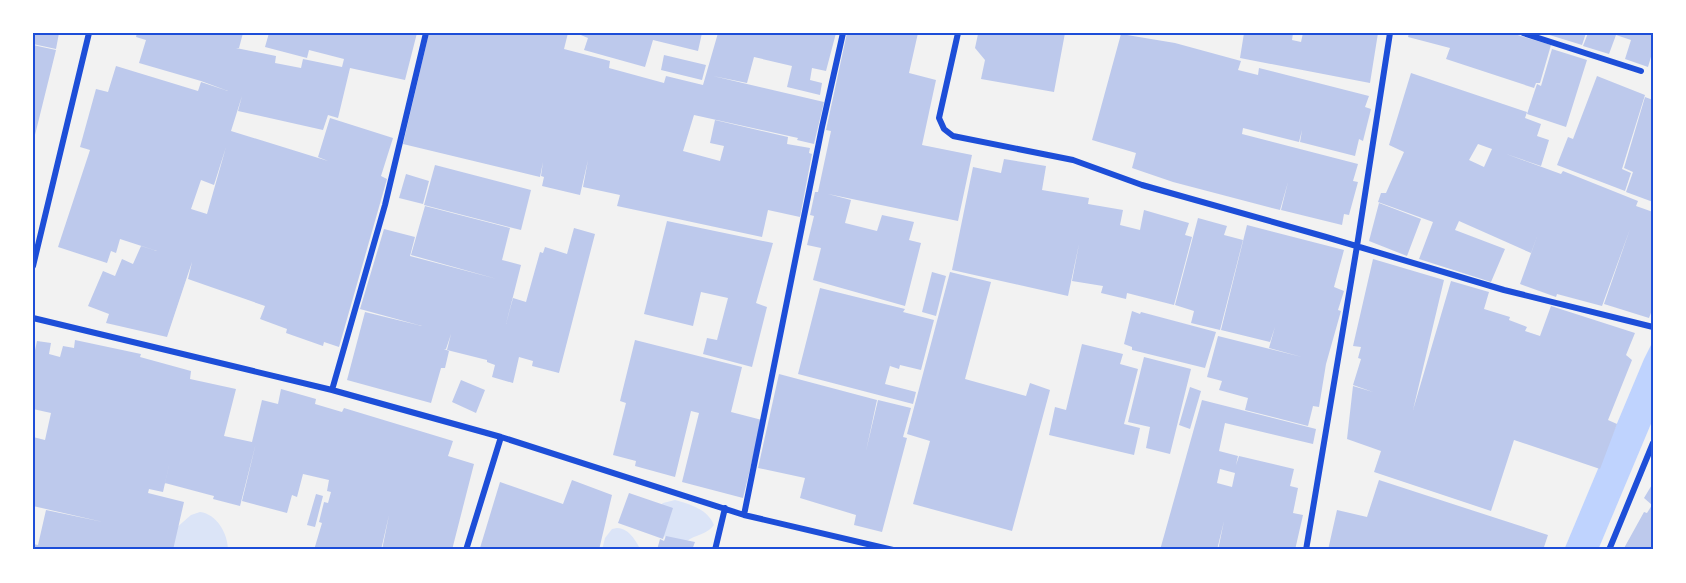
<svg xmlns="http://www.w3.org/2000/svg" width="1686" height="583" viewBox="0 0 1686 583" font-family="'Open Sans',sans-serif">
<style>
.green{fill:#dbe4f7}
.water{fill:#bfd3fe}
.building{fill:#bdc9ec;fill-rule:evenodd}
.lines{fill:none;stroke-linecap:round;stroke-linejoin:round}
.minor{stroke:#1d4ed8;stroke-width:6}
.neatline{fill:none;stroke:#1d4ed8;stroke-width:2}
</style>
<rect width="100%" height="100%" fill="#f2f2f2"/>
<path class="green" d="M675,500C692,505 707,509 714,525C707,534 699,534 690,539C686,541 681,546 678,550H664L666,539L651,513L663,503Z
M200,512C217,514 228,534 228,550H168L175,529L191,515Z
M617,528C630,529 635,540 641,550H602L605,538L612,529Z"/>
<path class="water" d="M1653,341V419L1598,550H1564L1644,359Z"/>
<path class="building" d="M33,33H59L56,49L33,44Z
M137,33H243L239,48H236L276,56L275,63L301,68L303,59L342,67L344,59L309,50L307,58L265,47L269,33H417L405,80L350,68L338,118L328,115L323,130L238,111L242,96L231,131L328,161L318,157L330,118L393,138L381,176L387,179L339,347L324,342L323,346L286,333L287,329L260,319L265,306L188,279L192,262L167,337L106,323L109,314L88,306L103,271L115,276L122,259L133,264L141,246L157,251L120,239L116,253L111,251L107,263L58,247L90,150L80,147L96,89L108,92L116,66L198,91L201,82L228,91L201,81L139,63L146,40L136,37ZM226,147L207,214L191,209L201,180L214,185Z
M429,33H568L564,49L610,61L609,68L664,83L666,76L703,85L718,33H836L826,71L812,68L810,80L822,83L820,95L787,87L792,66L754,57L747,83L713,76L824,102L814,144L797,140L798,138L694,115L683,151L720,161L724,146L710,143L715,120L788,137L787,144L810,148L809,153L812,154L800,217L768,210L762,237L617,206L620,195L583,187L588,160L580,195L542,186L544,177L541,176L543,162L540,177L403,144Z
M576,33H702L698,51L653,40L645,67L584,50L588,38Z
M847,33H918L909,73L936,80L922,145L972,155L958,221L828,194L851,200L845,223L877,231L882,215L914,222L909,240L921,243L905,306L813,280L821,248L807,245L814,216L810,215L815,192H818L831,131L826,130Z
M979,33H1065L1054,92L981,79L985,60L975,48L978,34Z
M1244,33H1293L1292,40L1301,42L1303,33H1378L1370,83L1240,58Z
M1409,33H1511L1551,45L1540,83H1536L1534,88L1446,59L1450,48L1408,37Z
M1543,33H1586L1582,45Z
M1588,33H1653V50L1648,67L1625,59L1631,40L1616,35L1609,54L1583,46Z
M1121,34L1175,43L1241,61L1238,70L1258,75L1259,68L1369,96L1365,107L1371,109L1363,141L1359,139L1355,156L1300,142L1302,130L1299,142L1243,128L1242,134L1358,164L1353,181L1358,182L1349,215L1344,214L1342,225L1281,210L1288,182L1280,210L1173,182L1132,168L1136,153L1092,140Z
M33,45L56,50L34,139H33Z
M1552,49L1587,60L1566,127L1527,114L1537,84L1541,86Z
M664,55L706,65L702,80L661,70Z
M1411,73L1527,112L1525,118L1541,124L1537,136L1549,140L1541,166L1506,154L1561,174L1563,171L1638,201L1636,206L1653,212V307L1649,318L1604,304L1630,229L1602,306L1557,294L1556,297L1520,284L1538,234L1531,253L1459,221L1455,230L1505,249L1491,282L1419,259L1433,222L1378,202L1381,193H1386L1404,152L1389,145ZM1478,144L1492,149L1484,167L1469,160Z
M1597,76L1645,95L1622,169L1631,173L1625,191L1557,165L1568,137L1573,139Z
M1645,97L1653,100V202L1626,192L1633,172L1624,168Z
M1004,159L1046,166L1042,190L1089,198L1088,204L1123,210L1120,225L1140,230L1144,210L1189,223L1185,235L1192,237L1174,305L1127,293L1126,299L1101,293L1103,286L1072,281L1079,244L1068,296L952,270L973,167L1001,173Z
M435,165L531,190L521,230L424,205Z
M406,174L429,181L423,204L399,198Z
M1379,203L1421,219L1407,256L1369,241Z
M425,206L510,228L502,260L521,265L506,324L513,298L526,302L540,252L543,253L545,247L567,254L574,228L595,234L559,373L532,366L533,361L519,357L513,383L492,377L495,365L487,362V360L447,350L451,334L446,349H444L449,351L445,368H441L431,403L347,380L365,312L422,326L360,309L384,229L415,237L410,256L497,279L411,255Z
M1198,218L1227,226L1224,235L1243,240L1220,330L1191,323L1194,311L1175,305Z
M667,221L773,243L756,303L767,307L752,367L703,354L707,338L717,340L728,298L701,292L693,326L644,314Z
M1247,225L1344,250L1334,287L1344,291L1338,310L1341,311L1326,364L1319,407L1313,406L1308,426L1245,410L1248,398L1219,390L1222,381L1207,377L1218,336L1302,357L1269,348L1275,327L1270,342L1221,330Z
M1373,259L1444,280L1413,410L1451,281L1489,292L1484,309L1510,317L1509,320L1527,327L1525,331L1540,336L1551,306L1635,333L1626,355L1632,360L1608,420L1617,424L1600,469L1514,440L1491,511L1374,472L1381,451L1347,439L1353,386L1373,392L1353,385L1361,359L1358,358L1361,347L1353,346Z
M932,272L946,276L936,316L922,312Z
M950,272L991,282L965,379L1026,396L1030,383L1050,390L1012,531L913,504L930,441L907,434Z
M820,288L905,309L903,312L934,320L921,370L900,365L899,369L890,366L891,362L885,384L916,392L913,404L798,374Z
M1132,311L1140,314L1141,312L1216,332L1205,368L1132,350V347L1124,344Z
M75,340L141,354L140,357L191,371L190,379L236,389L224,436L252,442L262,400L278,404L281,389L316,399L315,404L342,412L344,408L453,441L448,456L474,464L452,550H382L389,515L381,550H314L322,523L319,522L324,502L328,503L331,492L327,491L329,480L303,474L297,497L292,495L287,513L242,501L256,443L240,506L213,499L214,496L210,495L165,483L175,439L163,492L149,489L148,493L184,502L173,550H33V544L38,545L46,510L103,522L33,506V437L45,440L51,413L33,409V360L37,341L51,343L49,354L60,357L63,346L74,348Z
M635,340L742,367L731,412L762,420L743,498L682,482L699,413L691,411L675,477L635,466L636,461L613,455L626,403L620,401Z
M1082,344L1123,354L1120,364L1138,369L1124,424L1140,428L1134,455L1049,435L1055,407L1066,410Z
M1144,357L1191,369L1170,454L1146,448L1150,427L1128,422Z
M779,374L877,400L866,451L878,400L911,408L903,437L907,438L882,532L854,525L856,515L800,498L805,478L758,468Z
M461,380L485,390L476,413L452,402Z
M1190,387L1201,391L1190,429L1179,425Z
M1202,400L1316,429L1313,444L1225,423L1219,451L1238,456L1236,465L1239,456L1294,469L1290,486L1298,488L1293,513L1303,515L1295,550H1218L1224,521L1217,550H1160ZM1220,469L1235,473L1232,487L1217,483Z
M572,480L612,495L599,550H486L480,548L500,482L563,504Z
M1379,480L1548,535L1543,550H1328L1337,510L1367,517Z
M1653,483V550H1623L1644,512L1647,513L1652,505L1644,498Z
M629,493L673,508L663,539L618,523Z
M316,494L323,496L315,527L307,525Z
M666,536L695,542L692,550H657L660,539L664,541Z"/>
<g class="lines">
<path class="minor" d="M958,33L939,118L944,129L953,136L1073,160L1142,185L1326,237L1504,290L1653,327
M1523,33L1641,71
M33,266L89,33
M33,318L332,390L501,437L744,515L893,550
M332,390L385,205L426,33
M744,515L822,127L843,33
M466,550L501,437
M715,550L725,508
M1306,550L1357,246L1390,33
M1609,550L1653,443"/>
</g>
<rect width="1686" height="583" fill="none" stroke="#ffffff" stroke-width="69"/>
<rect x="34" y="34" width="1618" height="514" class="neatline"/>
</svg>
